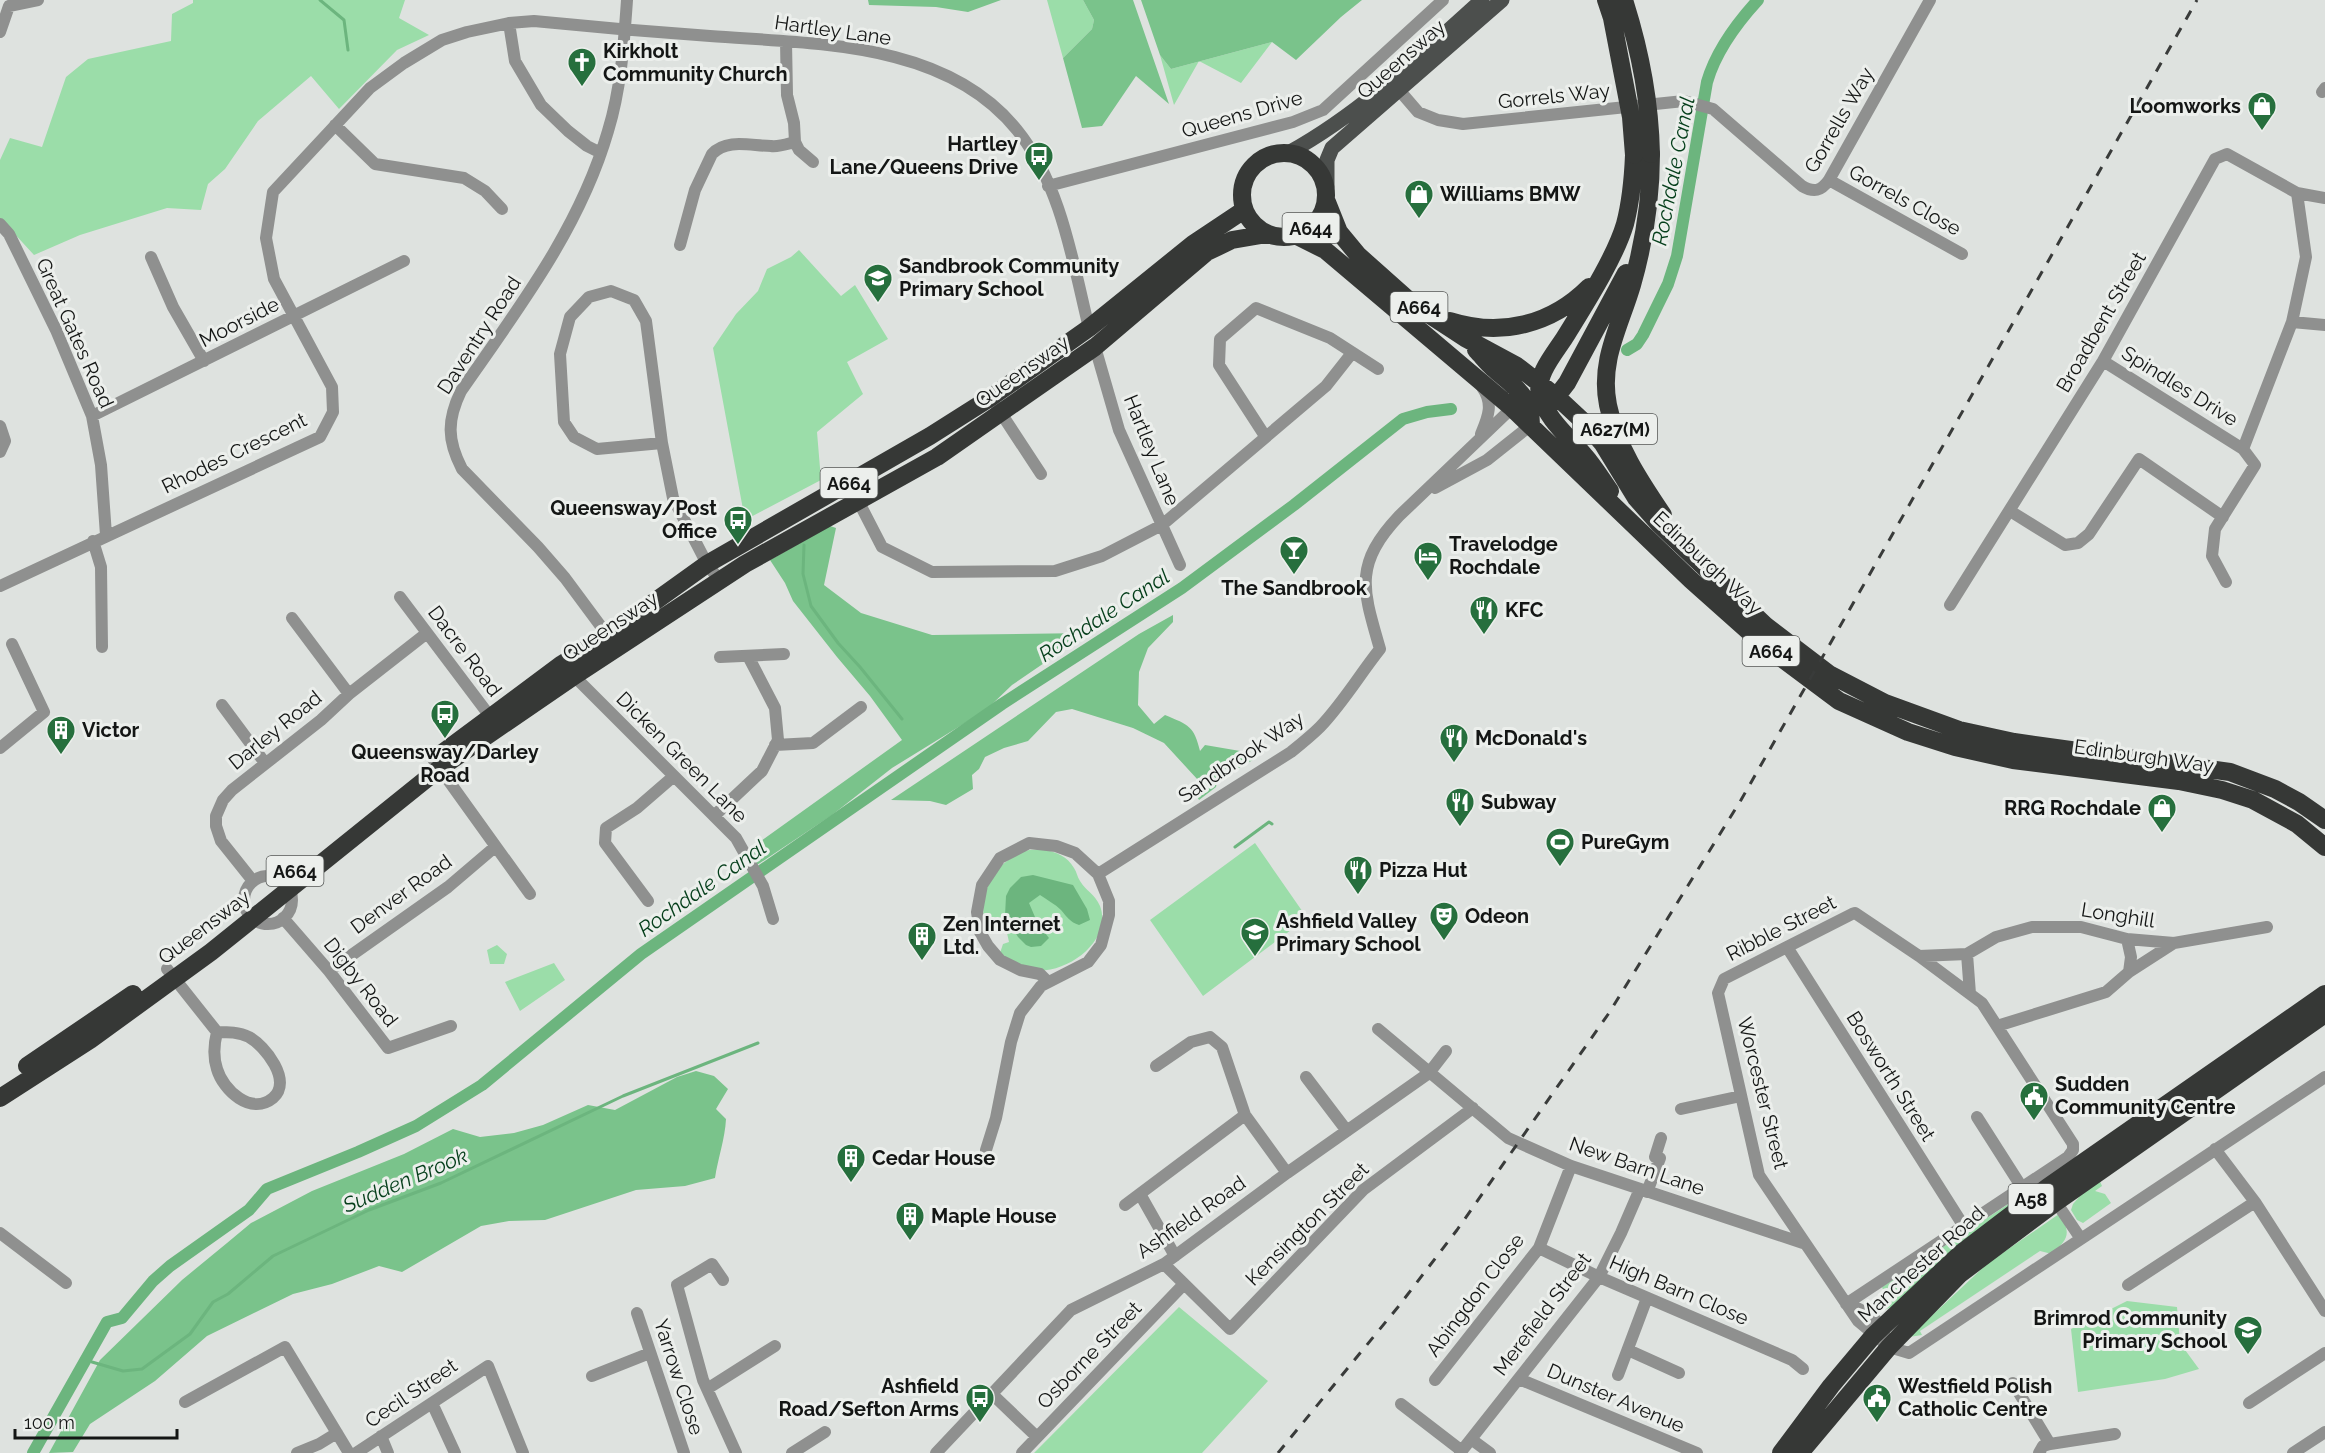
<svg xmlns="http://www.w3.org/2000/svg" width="2325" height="1453" viewBox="0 0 2325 1453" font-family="Raleway,sans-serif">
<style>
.green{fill:#9bdda9}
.forest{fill:#7ac38b}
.water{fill:#6cb57e}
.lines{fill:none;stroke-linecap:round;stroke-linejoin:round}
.stream{stroke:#6cb57e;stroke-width:3}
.canal{stroke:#6cb57e;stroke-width:12}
.minor{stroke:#8f908f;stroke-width:12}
.major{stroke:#4c4f4d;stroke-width:15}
.highway{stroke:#363836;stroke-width:18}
.rail{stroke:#393b3a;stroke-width:3;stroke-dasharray:10 10;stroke-linecap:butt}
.highway-bridge{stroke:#363836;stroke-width:18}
.labels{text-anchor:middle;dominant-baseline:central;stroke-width:6;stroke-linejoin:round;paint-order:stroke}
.shield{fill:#ecefec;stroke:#555756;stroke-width:1.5}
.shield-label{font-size:18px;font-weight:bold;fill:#141615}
.street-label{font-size:20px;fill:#141615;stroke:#ecefec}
.poi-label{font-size:20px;font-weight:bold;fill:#141615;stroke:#ecefec;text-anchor:start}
.water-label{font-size:21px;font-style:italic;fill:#043e1a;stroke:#ecefec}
</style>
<rect width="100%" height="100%" fill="#dee2df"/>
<path class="green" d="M193,0H405L399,18L429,35L397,50L339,109L311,76L258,121L225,169L208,184L201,210L167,208L80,235L34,255L0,218V160L10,138L42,147L66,77L88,59L171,41L172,14L193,3Z
M1047,0H1083L1094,20L1092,29L1063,58Z
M1272,42L1241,83L1199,61L1174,105L1160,55L1171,69Z
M799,250L841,296L855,285L888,339L847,362L863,394L817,432L821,480L745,520L713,348L736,314L758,291L767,269L791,257Z
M1255,843L1307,918L1203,996L1150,920Z
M1044,849C1057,853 1067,856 1074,868C1077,872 1077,877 1080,881C1086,891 1095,894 1100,906C1113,941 1066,975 1033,970C1021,968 1010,960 1000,953L1003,944L1009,942L1007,933L998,926L993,932L984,930C984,917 981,900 986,887C991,872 1010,856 1025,851C1030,849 1038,850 1044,849Z
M497,945L507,954L504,964H490L487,950Z
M554,963L565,980L520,1011L505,982Z
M2099,1179L2102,1186L2095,1191L2105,1194L2111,1203L2083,1223L2077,1220L2071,1210L2073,1204L2080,1196Z
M2016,1199L2017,1202L1892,1307L1878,1312L1875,1310L1886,1297L1882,1287Z
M2059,1214C2072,1233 2068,1239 2052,1254L2040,1251L1920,1331L1922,1335L1909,1337L1988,1263Z
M2127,1301L2177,1307L2180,1343L2199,1369L2165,1379L2078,1392L2071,1329Z
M1179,1307L1268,1381L1202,1453H1034Z"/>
<path class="forest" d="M868,0H1001L968,12L936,7L869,5Z
M1083,0H1133L1169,104L1136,76L1102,126L1082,128L1063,58L1092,29L1094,20Z
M1141,0H1362L1341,17L1296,60L1272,42L1171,69L1160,55Z
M830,526L836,528L824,585L861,613L932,635L1088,633L1012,685L986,710L892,768L832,815L757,865L751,848L902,740L870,696L837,657L793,601L785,583L770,560Z
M1173,615V622L1148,648L1139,672L1138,705L1154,724L1165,715C1189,725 1194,726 1200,751L1205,745L1246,752L1258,757L1239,768L1233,765L1219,772L1216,787L1199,800L1193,788L1198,780L1164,743L1133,728L1072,709L1056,712L1028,741L1004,748L985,757L979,769L972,775L973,789L946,805L930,801L891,800L1139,634Z
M696,1071L714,1076L728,1089L716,1109L726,1119C725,1139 718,1158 715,1178L685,1186L636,1190L545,1220L509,1221L481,1226L402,1272L379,1266L332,1284L293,1294L207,1336L155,1381L90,1424L73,1452L49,1453L100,1360L182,1280L227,1243L251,1223L312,1191L404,1154L453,1129L480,1137L514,1133L543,1125L588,1105L615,1110L677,1077Z"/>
<path class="water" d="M1033,875L1073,885L1087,909L1090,920L1079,925C1070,922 1067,917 1061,910C1055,904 1047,900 1040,895L1029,903L1038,924L1049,938L1041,946L1031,947L1026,945L1018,937L1005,916L1006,896L1010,888L1021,877Z"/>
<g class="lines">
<path class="stream" d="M320,0L344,20L348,50
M804,545L803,574L811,606L838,643L860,667L902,719
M1235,847L1269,822L1272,824
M92,1362L123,1371L142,1369L190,1334L213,1302L228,1294L273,1256L369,1210L441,1183L623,1096L758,1043"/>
<path class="canal" d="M1627,350L1637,344L1643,335L1668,284L1677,256L1707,82C1716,51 1736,24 1758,0
M33,1453L107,1322L122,1318L153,1281L170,1266L249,1210L267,1189L358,1152L416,1126L482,1085L641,954L1002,704L1182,588L1294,505L1403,419L1427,412L1451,409"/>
<path class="minor" d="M509,23L515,61L541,105L568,131L587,146L601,153
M0,32L9,6L38,0
M786,42L787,95L794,123L795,142L799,150L813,162
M1393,83L1418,112L1438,120L1463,124L1684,101L1713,109L1802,186C1814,193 1821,191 1829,180L1930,0
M2322,92L2325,88
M335,125L375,164L464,178L485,191L502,209
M1829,180L1962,254
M1048,186L1293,122L1323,110L1443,0
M2297,193L2306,257L2292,322L2325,325
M0,224L9,234L56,330L92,416L101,465L106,535
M680,245L695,190L712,154C727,138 751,146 771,146C779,147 787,144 795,142
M151,257L173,307L204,361
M1095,347L1119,430L1180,565
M2103,361L2243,449L2292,322
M997,407L1041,474
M92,416L404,261
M0,426L5,441L0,452
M1481,434C1488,417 1494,404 1482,387
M1265,436L1219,365L1220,339L1256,308L1330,338L1378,369
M662,443L646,321L634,300L611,291L589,297L570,317L560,354L564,422L574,437L597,449L662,443L673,498L707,564L720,581
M849,483L882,547L932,572L1055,571L1102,556L1162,525L1326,386L1352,353
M1435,488L1487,460L1531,425
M2010,511L2065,545L2078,543L2089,534L2139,459L2223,517
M93,541L101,567L102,647
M2226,582L2212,556L2215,529L2255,465L2243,449
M0,586L320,437L333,412L332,387L274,279L266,238L273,192L370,88L404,63L442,40L467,32L509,23L534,21C593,27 652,32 710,36C814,44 946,41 1017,130C1061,184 1073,263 1089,328
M400,597L495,723
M1950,605L2103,361L2215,159L2227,154L2297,193L2325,198
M292,618L349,694
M611,640L565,578L538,547L462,469C447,440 447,420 461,391C518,309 580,228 608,131C621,89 624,43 627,0
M720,657L784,654
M569,671L736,838L763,886L773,919
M222,705L265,763
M775,745L813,743L861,707
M0,748L44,712L12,644
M433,759L530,894
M714,816L762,771L778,740L775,708L748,656
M1098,874L1291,752C1301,744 1311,736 1320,727C1343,703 1360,674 1380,649C1363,590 1353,565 1399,516L1512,408
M244 900a24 24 0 1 1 48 0a24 24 0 1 1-48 0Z
M253,881L221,841L216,826V816L223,800L232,790L321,720L349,694L427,633
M648,901L605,843L606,828L637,808L674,776
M283,918L329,971L388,1048L451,1026
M2127,939L2131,957L2129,972
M1787,947L1963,1225
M1967,954L1970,994
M1919,956L1967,954L1996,937L2032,927H2081L2127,939L2174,943L2267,927
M167,969L217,1032C228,1032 239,1032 249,1037C265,1046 293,1081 273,1098C251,1116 223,1090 217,1069C213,1057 214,1044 217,1032
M329,971L448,887L495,847
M1997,1026L2106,992L2129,972L2174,943
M1378,1029L1508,1138L1571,1166L1803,1243
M1156,1066L1191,1042L1210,1037L1222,1047L1245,1115L1287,1173
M1306,1077L1347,1131
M1681,1109L1741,1096
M1977,1117L2021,1186
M2215,1149L2255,1202L2325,1311
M986,1150L996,1118L1011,1042L1020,1013L1041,986L1088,962L1101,945L1109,915V901L1098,874L1075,853L1056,846L1029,843L1000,858L982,885L977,912L980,932L988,946L1000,960L1020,970L1040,974L1048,982
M1647,1192L1660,1158L1655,1157L1661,1138
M1140,1194L1175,1256
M2056,1202L2081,1239
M1125,1205L1245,1115
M0,1233L66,1283
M1539,1248L1599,1277L1792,1360L1803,1369
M1164,1264L1230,1329L1363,1190L1473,1108
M723,1280L712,1264L677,1285L703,1380L736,1453
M2128,1285L2255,1202
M1846,1304L2068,1157L2073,1150V1144L1982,1003L1919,956L1855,913L1852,914L1724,979L1718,993L1759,1175L1858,1321L1889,1347L1909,1353L2325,1077
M1846,1304C1861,1309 1878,1316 1884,1333
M637,1313L684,1453
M1628,1350L1679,1373
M1618,1375L1647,1298
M592,1376L650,1353
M1519,1379L1697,1453
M1435,1380L1539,1248L1571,1166
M2013,1383L2050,1444
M707,1389L775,1346
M992,1394L1037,1437
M185,1402L285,1347L349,1453
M432,1403L455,1453
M2249,1403L2325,1353
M1401,1404L1462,1451
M381,1436L388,1453
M1471,1439L1490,1453
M297,1453L319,1444L337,1433
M356,1453L488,1366L523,1453
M792,1453L825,1432
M936,1453L1071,1310L1164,1264L1287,1173L1429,1073L1446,1051
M1022,1453L1184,1284
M1460,1453L1599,1277L1621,1233L1640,1189
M2039,1453L2043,1446L2050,1444L2115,1434
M2293,1453L2325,1432"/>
<path class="major" d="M1290,152C1362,112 1421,55 1482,0
M1327,187V160L1332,148L1502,0"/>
<path class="highway" d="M1242 195a42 42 0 1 1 84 0a42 42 0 1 1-84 0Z
M1651,154C1651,198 1644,243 1632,285C1620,326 1599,361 1608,405C1616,445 1640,481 1663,515
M1327,202L1339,232L1358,255L1413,304L1465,338L1517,366L1557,397L1586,424L1603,444L1636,498L1659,524L1766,626L1829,674L1885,703L1959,730L2014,742L2230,772L2275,789L2299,802L2325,820
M1297,236L1325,250L1512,408L1691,580L1764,645L1839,701L1908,732L1955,747L2013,760L2179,781L2222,790L2253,800L2297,824L2325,847
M1450,321C1501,337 1551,325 1589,287
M1476,350C1482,356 1487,363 1493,368C1513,386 1531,394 1531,425
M1550,405L1567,383L1626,273
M1610,491C1603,481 1597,471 1589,461C1573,440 1547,421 1540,395C1535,375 1555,353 1565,337C1584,306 1615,258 1625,224C1631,201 1633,179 1634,155
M441,754L562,664L608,635L707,564L930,436L990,398L1089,328L1193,244L1244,210
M27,1066L133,994
M0,1098L90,1040L211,952L440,768L574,676L745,564L937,457L1095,347L1207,252L1232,240L1267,234
M1781,1453L1831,1386L1873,1336L1960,1254L2048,1187L2325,994
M1800,1453L1889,1347L1960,1274L2056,1202L2325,1014"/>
<path class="rail" d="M1278,1453L1398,1307L1457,1230L1609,1013L1741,800L2197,0"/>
<path class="highway-bridge" d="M1606,0L1612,18L1631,117L1634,155
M1624,0C1640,50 1650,102 1651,154"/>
</g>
<defs>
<g id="church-pin" transform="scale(1.5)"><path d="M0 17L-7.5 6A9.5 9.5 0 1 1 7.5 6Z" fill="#266f3d" stroke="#ecefec"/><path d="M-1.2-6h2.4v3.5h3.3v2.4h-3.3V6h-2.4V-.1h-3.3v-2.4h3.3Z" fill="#fff"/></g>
<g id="shop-pin" transform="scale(1.5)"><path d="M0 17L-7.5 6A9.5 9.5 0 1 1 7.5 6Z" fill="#266f3d" stroke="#ecefec"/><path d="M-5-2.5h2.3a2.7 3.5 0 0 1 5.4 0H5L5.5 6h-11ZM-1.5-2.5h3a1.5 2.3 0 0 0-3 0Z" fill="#fff"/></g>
<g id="bus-pin" transform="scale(1.5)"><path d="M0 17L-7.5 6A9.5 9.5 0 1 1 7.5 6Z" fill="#266f3d" stroke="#ecefec"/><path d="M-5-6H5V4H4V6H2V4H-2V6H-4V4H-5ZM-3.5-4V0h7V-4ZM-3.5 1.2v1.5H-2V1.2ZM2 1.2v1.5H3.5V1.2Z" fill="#fff"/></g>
<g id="school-pin" transform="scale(1.5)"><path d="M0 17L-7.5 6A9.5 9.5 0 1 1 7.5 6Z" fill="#266f3d" stroke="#ecefec"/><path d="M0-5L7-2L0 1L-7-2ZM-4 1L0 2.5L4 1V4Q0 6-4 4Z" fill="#fff"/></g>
<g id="bar-pin" transform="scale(1.5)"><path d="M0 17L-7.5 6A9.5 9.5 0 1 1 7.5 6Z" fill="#266f3d" stroke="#ecefec"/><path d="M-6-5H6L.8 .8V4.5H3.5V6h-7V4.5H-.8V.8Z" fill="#fff"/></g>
<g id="hotel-pin" transform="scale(1.5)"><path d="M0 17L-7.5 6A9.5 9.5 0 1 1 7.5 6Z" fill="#266f3d" stroke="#ecefec"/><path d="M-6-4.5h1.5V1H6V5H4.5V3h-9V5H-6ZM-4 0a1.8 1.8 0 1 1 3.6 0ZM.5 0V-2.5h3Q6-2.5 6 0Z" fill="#fff"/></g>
<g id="restaurant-pin" transform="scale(1.5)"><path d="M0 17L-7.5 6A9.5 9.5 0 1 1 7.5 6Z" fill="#266f3d" stroke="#ecefec"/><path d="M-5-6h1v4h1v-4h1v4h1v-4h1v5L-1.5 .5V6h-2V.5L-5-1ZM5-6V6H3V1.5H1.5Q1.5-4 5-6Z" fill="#fff"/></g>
<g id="building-pin" transform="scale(1.5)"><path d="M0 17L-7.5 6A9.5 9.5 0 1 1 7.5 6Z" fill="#266f3d" stroke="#ecefec"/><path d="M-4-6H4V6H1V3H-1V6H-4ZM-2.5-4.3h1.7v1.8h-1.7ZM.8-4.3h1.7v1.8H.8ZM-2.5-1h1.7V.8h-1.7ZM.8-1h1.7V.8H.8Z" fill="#fff"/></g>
<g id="stadium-pin" transform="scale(1.5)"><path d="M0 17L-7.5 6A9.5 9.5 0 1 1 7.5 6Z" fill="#266f3d" stroke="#ecefec"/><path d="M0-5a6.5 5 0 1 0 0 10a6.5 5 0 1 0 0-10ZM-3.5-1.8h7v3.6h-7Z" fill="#fff"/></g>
<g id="theatre-pin" transform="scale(1.5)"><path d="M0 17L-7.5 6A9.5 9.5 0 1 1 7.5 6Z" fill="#266f3d" stroke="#ecefec"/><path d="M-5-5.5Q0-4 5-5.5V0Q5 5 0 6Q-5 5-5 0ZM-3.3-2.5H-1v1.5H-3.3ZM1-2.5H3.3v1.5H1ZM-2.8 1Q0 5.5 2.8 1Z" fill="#fff"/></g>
<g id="civic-pin" transform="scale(1.5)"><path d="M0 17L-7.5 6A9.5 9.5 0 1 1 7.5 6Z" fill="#266f3d" stroke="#ecefec"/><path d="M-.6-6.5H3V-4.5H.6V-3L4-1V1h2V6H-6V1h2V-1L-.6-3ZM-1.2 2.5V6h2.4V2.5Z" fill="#fff"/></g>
</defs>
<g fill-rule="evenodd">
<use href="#church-pin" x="582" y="62"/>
<use href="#shop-pin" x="2262" y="106"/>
<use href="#bus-pin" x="1039" y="156"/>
<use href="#shop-pin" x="1419" y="194"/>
<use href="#school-pin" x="878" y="278"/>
<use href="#bus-pin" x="738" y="520"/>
<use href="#bar-pin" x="1294" y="550"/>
<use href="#hotel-pin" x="1428" y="556"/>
<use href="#restaurant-pin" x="1484" y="610"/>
<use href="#bus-pin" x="445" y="714"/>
<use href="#building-pin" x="61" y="730"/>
<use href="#restaurant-pin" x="1454" y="738"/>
<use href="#restaurant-pin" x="1460" y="802"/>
<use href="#shop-pin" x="2162" y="808"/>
<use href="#stadium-pin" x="1560" y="842"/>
<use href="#restaurant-pin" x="1358" y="870"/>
<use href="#theatre-pin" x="1444" y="916"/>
<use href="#school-pin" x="1255" y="932"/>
<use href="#building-pin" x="922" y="936"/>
<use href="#civic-pin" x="2034" y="1096"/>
<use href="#building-pin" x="851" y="1158"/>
<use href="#building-pin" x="910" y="1216"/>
<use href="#school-pin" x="2248" y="1330"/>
<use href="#bus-pin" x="980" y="1398"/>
<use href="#civic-pin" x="1877" y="1398"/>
</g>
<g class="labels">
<g class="shield">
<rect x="1282.5" y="213" width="57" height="30" rx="4.5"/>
<rect x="1390.5" y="292" width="57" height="30" rx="4.5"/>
<rect x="1573" y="414" width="84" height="30" rx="4.5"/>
<rect x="820.5" y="468" width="57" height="30" rx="4.5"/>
<rect x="1742.5" y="636" width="57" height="30" rx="4.5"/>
<rect x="266.5" y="856" width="57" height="30" rx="4.5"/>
<rect x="2008.5" y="1184" width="45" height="30" rx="4.5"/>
</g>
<g class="shield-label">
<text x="1311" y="228">A644</text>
<text x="1419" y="307">A664</text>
<text x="1615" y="429">A627(M)</text>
<text x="849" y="483">A664</text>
<text x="1771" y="651">A664</text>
<text x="295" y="871">A664</text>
<text x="2031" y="1199">A58</text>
</g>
<g class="street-label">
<text transform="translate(833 30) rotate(8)">Hartley Lane</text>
<text transform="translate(1401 59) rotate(-41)">Queensway</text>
<text transform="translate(1554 96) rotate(-6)">Gorrels Way</text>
<text transform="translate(1242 114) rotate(-16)">Queens Drive</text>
<text transform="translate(1839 120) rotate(-60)">Gorrells Way</text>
<text transform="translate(1905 200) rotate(29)">Gorrels Close</text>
<text transform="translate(239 322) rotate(-27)">Moorside</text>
<text transform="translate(2101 322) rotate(-60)">Broadbent Street</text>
<text transform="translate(75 333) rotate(66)">Great Gates Road</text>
<text transform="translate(479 335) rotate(-57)">Daventry Road</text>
<text transform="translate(1022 371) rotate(-35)">Queensway</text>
<text transform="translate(2180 386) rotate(32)">Spindles Drive</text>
<text transform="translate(1152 450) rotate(68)">Hartley Lane</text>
<text transform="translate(234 453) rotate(-26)">Rhodes Crescent</text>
<text transform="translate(1708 563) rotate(43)">Edinburgh Way</text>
<text transform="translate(610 626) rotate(-33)">Queensway</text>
<text transform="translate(465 651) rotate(53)">Dacre Road</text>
<text transform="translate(275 730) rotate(-39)">Darley Road</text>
<text transform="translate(2144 756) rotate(8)">Edinburgh Way</text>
<text transform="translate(682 757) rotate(45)">Dicken Green Lane</text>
<text transform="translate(1241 757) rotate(-34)">Sandbrook Way</text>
<text transform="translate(401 894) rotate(-36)">Denver Road</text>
<text transform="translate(2118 915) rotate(9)">Longhill</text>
<text transform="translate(204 927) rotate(-37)">Queensway</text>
<text transform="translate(1781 928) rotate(-27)">Ribble Street</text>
<text transform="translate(361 982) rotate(52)">Digby Road</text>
<text transform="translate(1891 1076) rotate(58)">Bosworth Street</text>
<text transform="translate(1763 1093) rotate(76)">Worcester Street</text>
<text transform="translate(1637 1166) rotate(19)">New Barn Lane</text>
<text transform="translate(1191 1217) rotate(-35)">Ashfield Road</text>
<text transform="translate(1307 1224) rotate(-45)">Kensington Street</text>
<text transform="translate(1921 1264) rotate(-42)">Manchester Road</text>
<text transform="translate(1679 1290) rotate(23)">High Barn Close</text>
<text transform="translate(1475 1295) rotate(-53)">Abingdon Close</text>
<text transform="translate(1542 1314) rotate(-53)">Merefield Street</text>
<text transform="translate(1089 1355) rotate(-46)">Osborne Street</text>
<text transform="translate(679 1377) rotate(72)">Yarrow Close</text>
<text transform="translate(411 1393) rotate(-34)">Cecil Street</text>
<text transform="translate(1616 1398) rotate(23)">Dunster Avenue</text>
</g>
<g class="poi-label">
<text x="603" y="51">Kirkholt<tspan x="603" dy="23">Community Church</tspan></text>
<text x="2241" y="106" text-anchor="end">Loomworks</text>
<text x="1018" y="144" text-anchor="end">Hartley<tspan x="1018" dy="23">Lane/Queens Drive</tspan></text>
<text x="1440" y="194">Williams BMW</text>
<text x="899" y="266">Sandbrook Community<tspan x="899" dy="23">Primary School</tspan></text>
<text x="717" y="508" text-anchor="end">Queensway/Post<tspan x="717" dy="23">Office</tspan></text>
<text x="1449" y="544">Travelodge<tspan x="1449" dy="23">Rochdale</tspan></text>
<text x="1294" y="588" text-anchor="middle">The Sandbrook</text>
<text x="1505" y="610">KFC</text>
<text x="82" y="730">Victor</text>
<text x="1475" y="738">McDonald's</text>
<text x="445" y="752" text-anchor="middle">Queensway/Darley<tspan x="445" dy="23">Road</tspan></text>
<text x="1481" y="802">Subway</text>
<text x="2141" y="808" text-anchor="end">RRG Rochdale</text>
<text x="1581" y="842">PureGym</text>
<text x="1379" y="870">Pizza Hut</text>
<text x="1465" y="916">Odeon</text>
<text x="1276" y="921">Ashfield Valley<tspan x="1276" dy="23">Primary School</tspan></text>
<text x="943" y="924">Zen Internet<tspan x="943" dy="23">Ltd.</tspan></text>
<text x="2055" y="1084">Sudden<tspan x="2055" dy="23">Community Centre</tspan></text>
<text x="872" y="1158">Cedar House</text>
<text x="931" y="1216">Maple House</text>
<text x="2227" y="1318" text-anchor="end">Brimrod Community<tspan x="2227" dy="23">Primary School</tspan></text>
<text x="959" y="1386" text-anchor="end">Ashfield<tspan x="959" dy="23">Road/Sefton Arms</tspan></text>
<text x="1898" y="1386">Westfield Polish<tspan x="1898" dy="23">Catholic Centre</tspan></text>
</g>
<g class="water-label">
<text transform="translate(1673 171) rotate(-79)">Rochdale Canal</text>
<text transform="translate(1104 615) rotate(-33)">Rochdale Canal</text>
<text transform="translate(702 888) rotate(-35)">Rochdale Canal</text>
<text transform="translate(405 1180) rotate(-23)">Sudden Brook</text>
</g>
</g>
<path d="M15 1429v9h162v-9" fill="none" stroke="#141615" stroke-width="3"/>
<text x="24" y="1429" font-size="18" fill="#141615" stroke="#ecefec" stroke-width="4.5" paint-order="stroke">100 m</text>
</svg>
